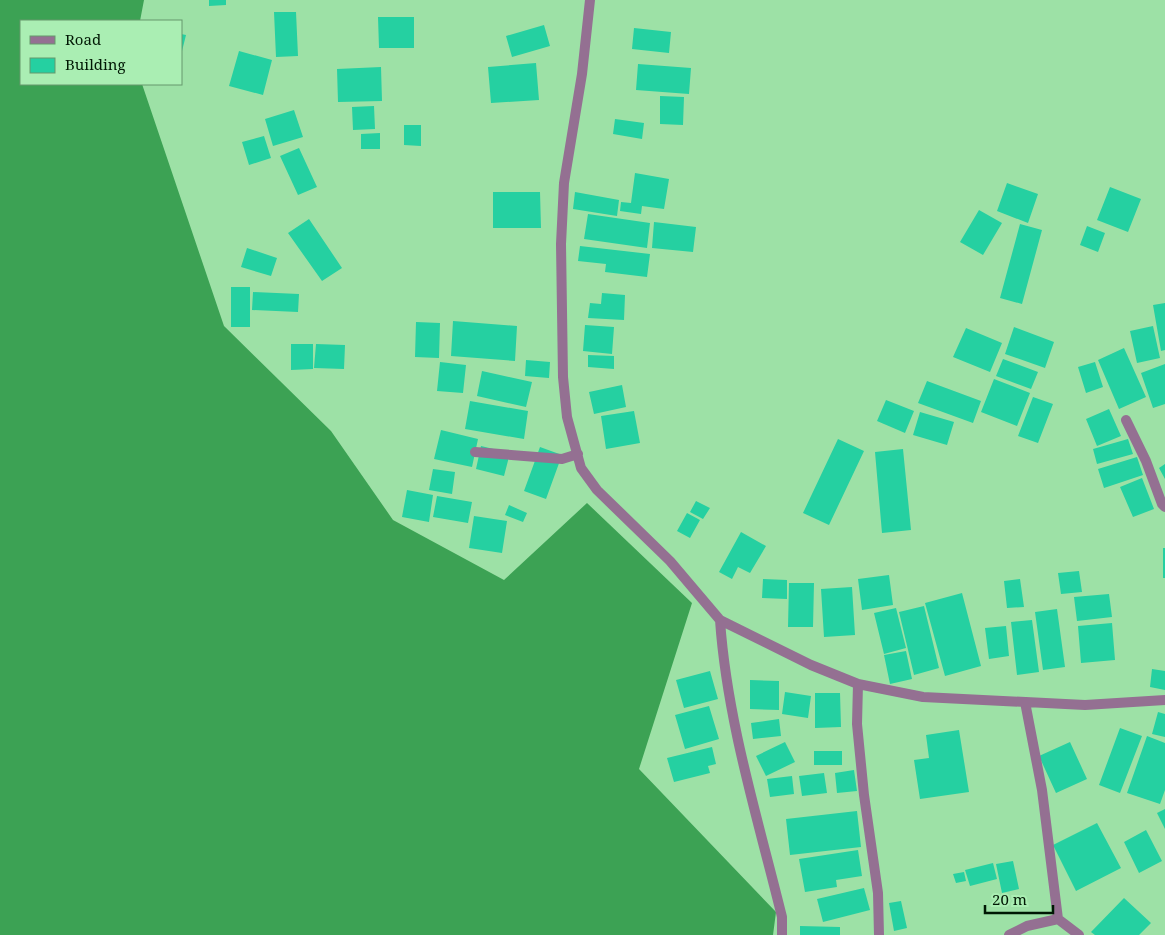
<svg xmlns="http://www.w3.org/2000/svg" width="1165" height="935" viewBox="0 0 1165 935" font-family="'Noto Serif',serif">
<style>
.forest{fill:#3ca254}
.building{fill:#25d0a1}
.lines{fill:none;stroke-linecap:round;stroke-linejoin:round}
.minor{stroke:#947092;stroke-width:10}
</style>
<rect width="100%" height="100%" fill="#9de1a6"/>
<path class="forest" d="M0,0H144L140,21H21V84H142L224,326L331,431L393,520L504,580L587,503L692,603L639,769L776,912L773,935H0Z"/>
<path class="building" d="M209,0H226V5L209,6Z
M274,12H296L298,56L276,57Z
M378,17H414V48H379Z
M544,25L550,46L512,57L506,36Z
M634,28L671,32L669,53L632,49Z
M181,34L186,35L182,51H181Z
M239,51L272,60L263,95L229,86Z
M536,63L539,100L491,103L488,67Z
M638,64L691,68L689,94L636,90Z
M381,67L382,101L338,102L337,69Z
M660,96L684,97L683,125L660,124Z
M374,106L375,129L353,130L352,107Z
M294,110L303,137L273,146L265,119Z
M615,119L644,123L642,139L613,134Z
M404,125H421V146L404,145Z
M380,133V149H361V134Z
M264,136L271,158L249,165L242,142Z
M299,148L317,187L298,195L280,156Z
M635,173L669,179L664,209L642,206L641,214L620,211L621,202L631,203Z
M1007,183L1038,194L1028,223L997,211Z
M1110,187L1141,199L1128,232L1097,220Z
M493,192H540L541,228H493Z
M575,192L619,200L617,216L573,209Z
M979,210L1002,223L983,255L960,242Z
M588,214L650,223L647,248L584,239Z
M309,219L342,268L322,281L288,233Z
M654,222L696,227L693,252L652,248Z
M1020,224L1042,230L1022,304L1000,298Z
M1087,226L1105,233L1098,252L1080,245Z
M580,246L650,254L647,277L605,272L606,264L578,261Z
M247,248L277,258L271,276L241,267Z
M231,287H250V327H231Z
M253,292L299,294L298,312L252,310Z
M602,293L625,295L624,320L588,318L590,303L601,304Z
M1165,303V350L1161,351L1153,305Z
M453,321L517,326L515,361L451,356Z
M416,322L440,323L439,358L415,357Z
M585,325L614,327L612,354L583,351Z
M1153,326L1160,358L1137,363L1130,331Z
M1014,327L1054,342L1045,368L1005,354Z
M966,328L1002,343L990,372L953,357Z
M291,344H313V369L291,370Z
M316,344L345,345L344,369L314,368Z
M1124,348L1146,397L1119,409L1098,360Z
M588,355L614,356V369L588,367Z
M1003,359L1038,372L1031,389L996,376Z
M526,360L550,362L549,378L525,376Z
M440,362L466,365L463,393L437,391Z
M1095,362L1103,387L1086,393L1078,367Z
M1165,364V404L1153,408L1141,373Z
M482,371L532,382L526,407L477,396Z
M994,379L1030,393L1017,426L981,412Z
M927,381L981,401L973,423L918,403Z
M622,385L626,407L594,414L589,392Z
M1033,397L1053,404L1038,443L1018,436Z
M886,400L914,411L905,433L877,421Z
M470,401L528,411L524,439L465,429Z
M1109,409L1121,436L1097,446L1086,419Z
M634,411L640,443L606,449L601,416Z
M920,412L954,422L947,445L913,435Z
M441,430L478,439L472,467L434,459Z
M838,439L864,451L829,525L803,513Z
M1128,439L1133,454L1097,464L1093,449Z
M481,446L510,453L504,476L476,469Z
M540,447L562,455L546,499L524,491Z
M903,449L911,530L882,533L875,452Z
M1137,457L1143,475L1104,488L1098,469Z
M1165,464V479L1159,468Z
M433,469L455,472L452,494L429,490Z
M1142,478L1154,509L1133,517L1120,487Z
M407,490L433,495L429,522L402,517Z
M437,496L472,502L468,523L433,517Z
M696,501L710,508L703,519L690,512Z
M509,505L527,513L523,522L505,515Z
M687,513L700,520L690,538L677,531Z
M474,516L507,521L502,553L469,548Z
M741,532L766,546L750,573L738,567L732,579L719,572Z
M1163,548H1165V578H1163Z
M1079,571L1082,592L1061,594L1058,573Z
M889,575L893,605L862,610L858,579Z
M763,579L787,580V599L762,598Z
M1020,579L1024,607L1007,608L1004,581Z
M789,583H814L813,627H788Z
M852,587L855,635L824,637L821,589Z
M962,593L981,666L945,676L925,603Z
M1109,594L1112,617L1077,621L1074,597Z
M924,606L939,668L914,675L899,612Z
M896,608L906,648L884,654L874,613Z
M1057,609L1065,667L1043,670L1035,612Z
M1032,620L1039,672L1017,675L1011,622Z
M1112,623L1115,660L1081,663L1078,626Z
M1006,626L1009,656L989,659L985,628Z
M906,651L912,679L890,684L884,655Z
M1152,669L1165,671V690L1150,687Z
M710,671L718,699L684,708L676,680Z
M750,680L779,681V710L750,709Z
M785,692L811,696L808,718L782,714Z
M815,693H840L841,727L815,728Z
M709,706L719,739L685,749L675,715Z
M1158,712L1165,714V737L1152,734Z
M779,719L781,736L753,739L751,723Z
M1120,728L1142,736L1120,793L1099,785Z
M959,730L969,792L920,799L914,760L929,758L926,735Z
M1147,736L1165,743V790L1160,804L1127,793Z
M785,742L795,762L766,776L756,756Z
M1070,742L1087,779L1056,793L1039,756Z
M712,747L716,764L708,766L710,773L674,782L667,758Z
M814,751H842V765H814Z
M854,770L857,791L837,793L835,773Z
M824,773L827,793L802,796L799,776Z
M792,776L794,794L770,797L767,779Z
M1165,809V829L1157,813Z
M857,811L861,847L790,855L786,819Z
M1097,823L1121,868L1076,891L1053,845Z
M1146,830L1162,861L1139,873L1124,842Z
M858,850L862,876L836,880L837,887L805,892L799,859Z
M1013,861L1019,889L1002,893L996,864Z
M993,863L997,879L970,886L965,870Z
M964,872L966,881L956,883L953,874Z
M864,888L870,910L823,922L817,899Z
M1124,898L1151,923L1139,935H1095L1091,932Z
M901,901L907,928L894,931L889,903Z
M800,926L840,927V935H800Z"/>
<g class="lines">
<path class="minor" d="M590,0L582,74L564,183L561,244L563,377L567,417L581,468L597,490L670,561L720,620L811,665L858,684L923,697L1085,705L1165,700
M1126,420L1146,461L1162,504L1165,507
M475,452L562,459L578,454
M720,620C727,721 758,819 782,917V935
M858,684L857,724L864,795L878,893L879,935
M1025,702L1042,790L1058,919L1079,935
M1009,935L1027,926L1058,919"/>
</g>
<rect x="20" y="20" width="162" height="65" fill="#aaeeb3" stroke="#66986d"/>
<rect x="30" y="36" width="25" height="8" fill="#947092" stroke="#66986d"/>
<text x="65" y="45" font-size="15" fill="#001804">Road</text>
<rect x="30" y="58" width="25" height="15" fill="#25d0a1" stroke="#66986d"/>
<text x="65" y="70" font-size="15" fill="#001804">Building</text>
<path d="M985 905v8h68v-8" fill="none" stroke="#001804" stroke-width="2.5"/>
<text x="992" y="905" font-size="15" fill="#001804" stroke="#aaeeb3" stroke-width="4" paint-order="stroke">20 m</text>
</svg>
